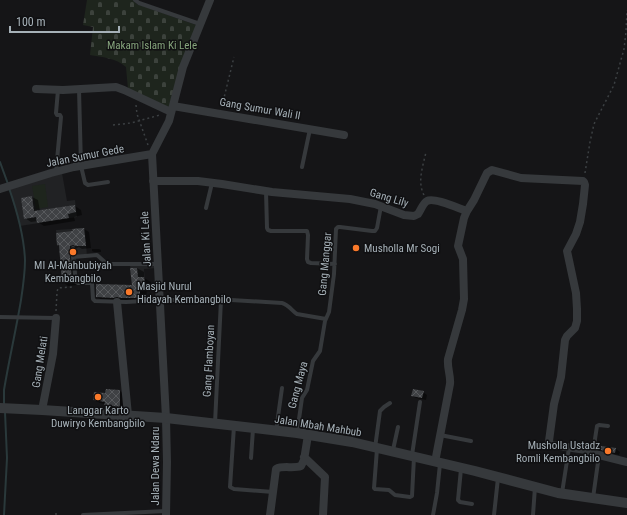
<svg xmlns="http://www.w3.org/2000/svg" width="627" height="515" viewBox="0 0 627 515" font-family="'Roboto Condensed',sans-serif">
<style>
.built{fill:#212224}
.cemetery{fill:url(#cemetery-stones)}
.pitch{fill:#1e251d}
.shadow{fill:#0007}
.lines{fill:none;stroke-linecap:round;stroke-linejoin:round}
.stream{stroke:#2a393b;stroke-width:2}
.building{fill:url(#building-cross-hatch)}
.path{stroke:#3c4043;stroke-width:1.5;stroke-dasharray:2 3;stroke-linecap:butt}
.service{stroke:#36393c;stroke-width:4}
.minor{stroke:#36393c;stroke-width:8}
.tertiary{stroke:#36393c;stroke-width:10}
.poi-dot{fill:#fa792a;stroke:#101012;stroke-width:1.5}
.labels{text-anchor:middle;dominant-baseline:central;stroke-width:3;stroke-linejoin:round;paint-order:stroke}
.park-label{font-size:11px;fill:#85a47c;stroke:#101012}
.street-label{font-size:11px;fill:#a6b1b8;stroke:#101012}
.poi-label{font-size:11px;fill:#a6b1b8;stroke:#101012;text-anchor:start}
</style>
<defs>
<pattern id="cemetery-stones" width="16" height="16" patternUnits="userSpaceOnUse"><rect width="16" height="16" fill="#1e251d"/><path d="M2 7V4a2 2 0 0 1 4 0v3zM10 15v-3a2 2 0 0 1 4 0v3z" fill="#3c423c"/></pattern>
<pattern id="building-cross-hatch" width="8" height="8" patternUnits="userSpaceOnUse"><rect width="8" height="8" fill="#3f4144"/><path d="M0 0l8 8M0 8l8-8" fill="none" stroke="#585a5d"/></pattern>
</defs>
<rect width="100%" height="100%" fill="#151517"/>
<path class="built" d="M62,173L67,201L75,200L77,217L20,226L9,189Z
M85,228L87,257L76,258L78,282L62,283L59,246H57L56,230Z
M130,265H157V268L144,269L145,283L132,285Z"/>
<path class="cemetery" d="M87,0H133L137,4L196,25L170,108L128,89L126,67C116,58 102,57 90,55L93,27L83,25Z"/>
<path class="pitch" d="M45,184L48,207L36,209L32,186Z"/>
<path class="shadow" d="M32,197L38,200L40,211L75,206L81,210L82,215L74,217L75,221L44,226L38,222V221L31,222L25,218Z
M84,229L89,232L91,248L82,249L79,247L75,249V261L77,285L68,286L63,282L60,246L58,245L74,232Z
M92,249H99L101,250V252H94L92,251Z
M137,268L144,272V278L151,282V287H147L146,301L129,302L124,300L121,301H104L97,297L133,286Z
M120,391L126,395L125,409L111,408L105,405V404L100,403L94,400L106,394Z
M423,392L427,395L426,400L416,398L412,396Z
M602,447L616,449L620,452L619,455L606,452L602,449Z"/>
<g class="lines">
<path class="stream" d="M0,162L8,184
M4,404V390C9,360 16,330 21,300C23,287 25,273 25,260C24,235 17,211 9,188
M4,515L7,458L5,412"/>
</g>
<path class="building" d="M32,196L34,211L75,205L76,212L68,214L69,218L37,223L36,217L24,219L21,198Z
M84,228L86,246H76L73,245L70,246V257L72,282L62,283L59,245H57L56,233L73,231L72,229Z
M130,268H137L138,277H144L145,283L140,284V298H121L117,297L113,298L96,297V284L132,285Z
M106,389L120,390V407L104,405L105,402L93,400L94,392L105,393Z
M413,389L424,391L422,398L411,396Z
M601,446L616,448L615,453L601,450Z"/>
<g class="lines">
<path class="path" d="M136,105L137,114L148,145
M222,106L234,57
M113,125L131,123L160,115
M585,173L590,142L594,124L614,85L624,49L626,32L627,10
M424,195C417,182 423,166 426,152
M56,311L57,292L58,288L72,287
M56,515V511"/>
<path class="service" d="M135,0L139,3L200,24
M79,89L81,166L85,183L88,185L108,182
M302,167L310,129
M56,171L61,117L60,115H57L56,113L58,90
M266,191L267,228L268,230L271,231H307L308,235L307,259L308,262L311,263L335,264
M206,208L212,183
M73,248V257L97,255L107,264H158
M73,257L76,282L78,283H92L93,299L95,301L126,302L160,300H231L282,303C289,305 292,311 297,314L326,319
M0,317L56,318
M215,423L221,300
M234,426L230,487L234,489L273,492
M276,431L282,388
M297,433L302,398L307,390L313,361L320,351L325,321L329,312L334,274L336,229L338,227H340L372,231H375L377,228L381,206
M440,435L471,441
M375,448L380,411L384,407L390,403
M377,449L374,488L375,489L389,490L395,495L410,497L412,496L414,457
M393,450L398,427
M593,452L597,426L599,425L608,426
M412,455L420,402
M251,458L253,429
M461,469L458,500L460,502L472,504
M562,493L569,448
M593,498L599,455
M83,515L166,511
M433,515L437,493L440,464
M494,515L498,478
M533,515L535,487"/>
<path class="minor" d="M36,89L63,90L116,87L124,90L171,112
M173,106L344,135
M152,154L166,418L167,462L166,515
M152,154L169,121L183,67L210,0
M153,181H198L222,184L272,192L350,199L375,204L404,215L414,216L418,214C421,210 423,203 427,201C434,197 460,209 467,211L474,200L487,173L492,170L521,178L583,181L584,182L585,185L583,204L580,222L576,234L567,251L576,293L577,309V321L575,328L567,336L565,340L561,377L554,404L549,441L550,444L552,445L586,450L599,455L627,462
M0,189L51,173L74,167L152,154
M117,302L128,415
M42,410L53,354L56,318
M304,457L325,477L323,515
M435,462L450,384C451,376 447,368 448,359L462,310L464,299L463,259L458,246L464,218L467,211
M270,515L276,469C283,465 293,469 301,466L304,460L308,435"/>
<path class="tertiary" d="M0,408L42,410L166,418L297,433L352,442L475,471L558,493L627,503"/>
</g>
<g class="poi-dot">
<circle cx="356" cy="248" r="4"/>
<circle cx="73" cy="252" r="4"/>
<circle cx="129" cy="292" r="4"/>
<circle cx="98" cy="397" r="4"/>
<circle cx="608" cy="451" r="4"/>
</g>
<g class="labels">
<g class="park-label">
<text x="152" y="45">Makam Islam Ki Lele</text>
</g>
<g class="street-label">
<text transform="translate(260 109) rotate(10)">Gang Sumur Wali II</text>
<text transform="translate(85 156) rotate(-11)">Jalan Sumur Gede</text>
<text transform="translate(389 198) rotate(17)">Gang Lily</text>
<text transform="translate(146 239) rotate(-93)">Jalan Ki Lele</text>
<text transform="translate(325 264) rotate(-85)">Gang Manggar</text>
<text transform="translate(209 361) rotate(-87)">Gang Flamboyan</text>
<text transform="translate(40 362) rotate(-81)">Gang Melati</text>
<text transform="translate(298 385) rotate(-75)">Gang Maya</text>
<text transform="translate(318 426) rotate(9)">Jalan Mbah Mahbub</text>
<text transform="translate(155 466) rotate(-90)">Jalan Dewa Ndaru</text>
</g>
<g class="poi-label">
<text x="364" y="248">Musholla Mr Sogi</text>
<text x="73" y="265" text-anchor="middle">MI Al-Mahbubiyah<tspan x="73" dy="13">Kembangbilo</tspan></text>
<text x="137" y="286">Masjid Nurul<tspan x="137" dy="13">Hidayah Kembangbilo</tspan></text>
<text x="98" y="410" text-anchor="middle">Langgar Karto<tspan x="98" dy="13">Duwiryo Kembangbilo</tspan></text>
<text x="600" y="445" text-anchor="end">Musholla Ustadz<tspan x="600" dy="13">Romli Kembangbilo</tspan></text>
</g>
</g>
<path d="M10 26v6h109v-6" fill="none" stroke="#a6b1b8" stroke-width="2"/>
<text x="16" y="26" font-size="12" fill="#a6b1b8" stroke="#101012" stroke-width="3" paint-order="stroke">100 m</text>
</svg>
